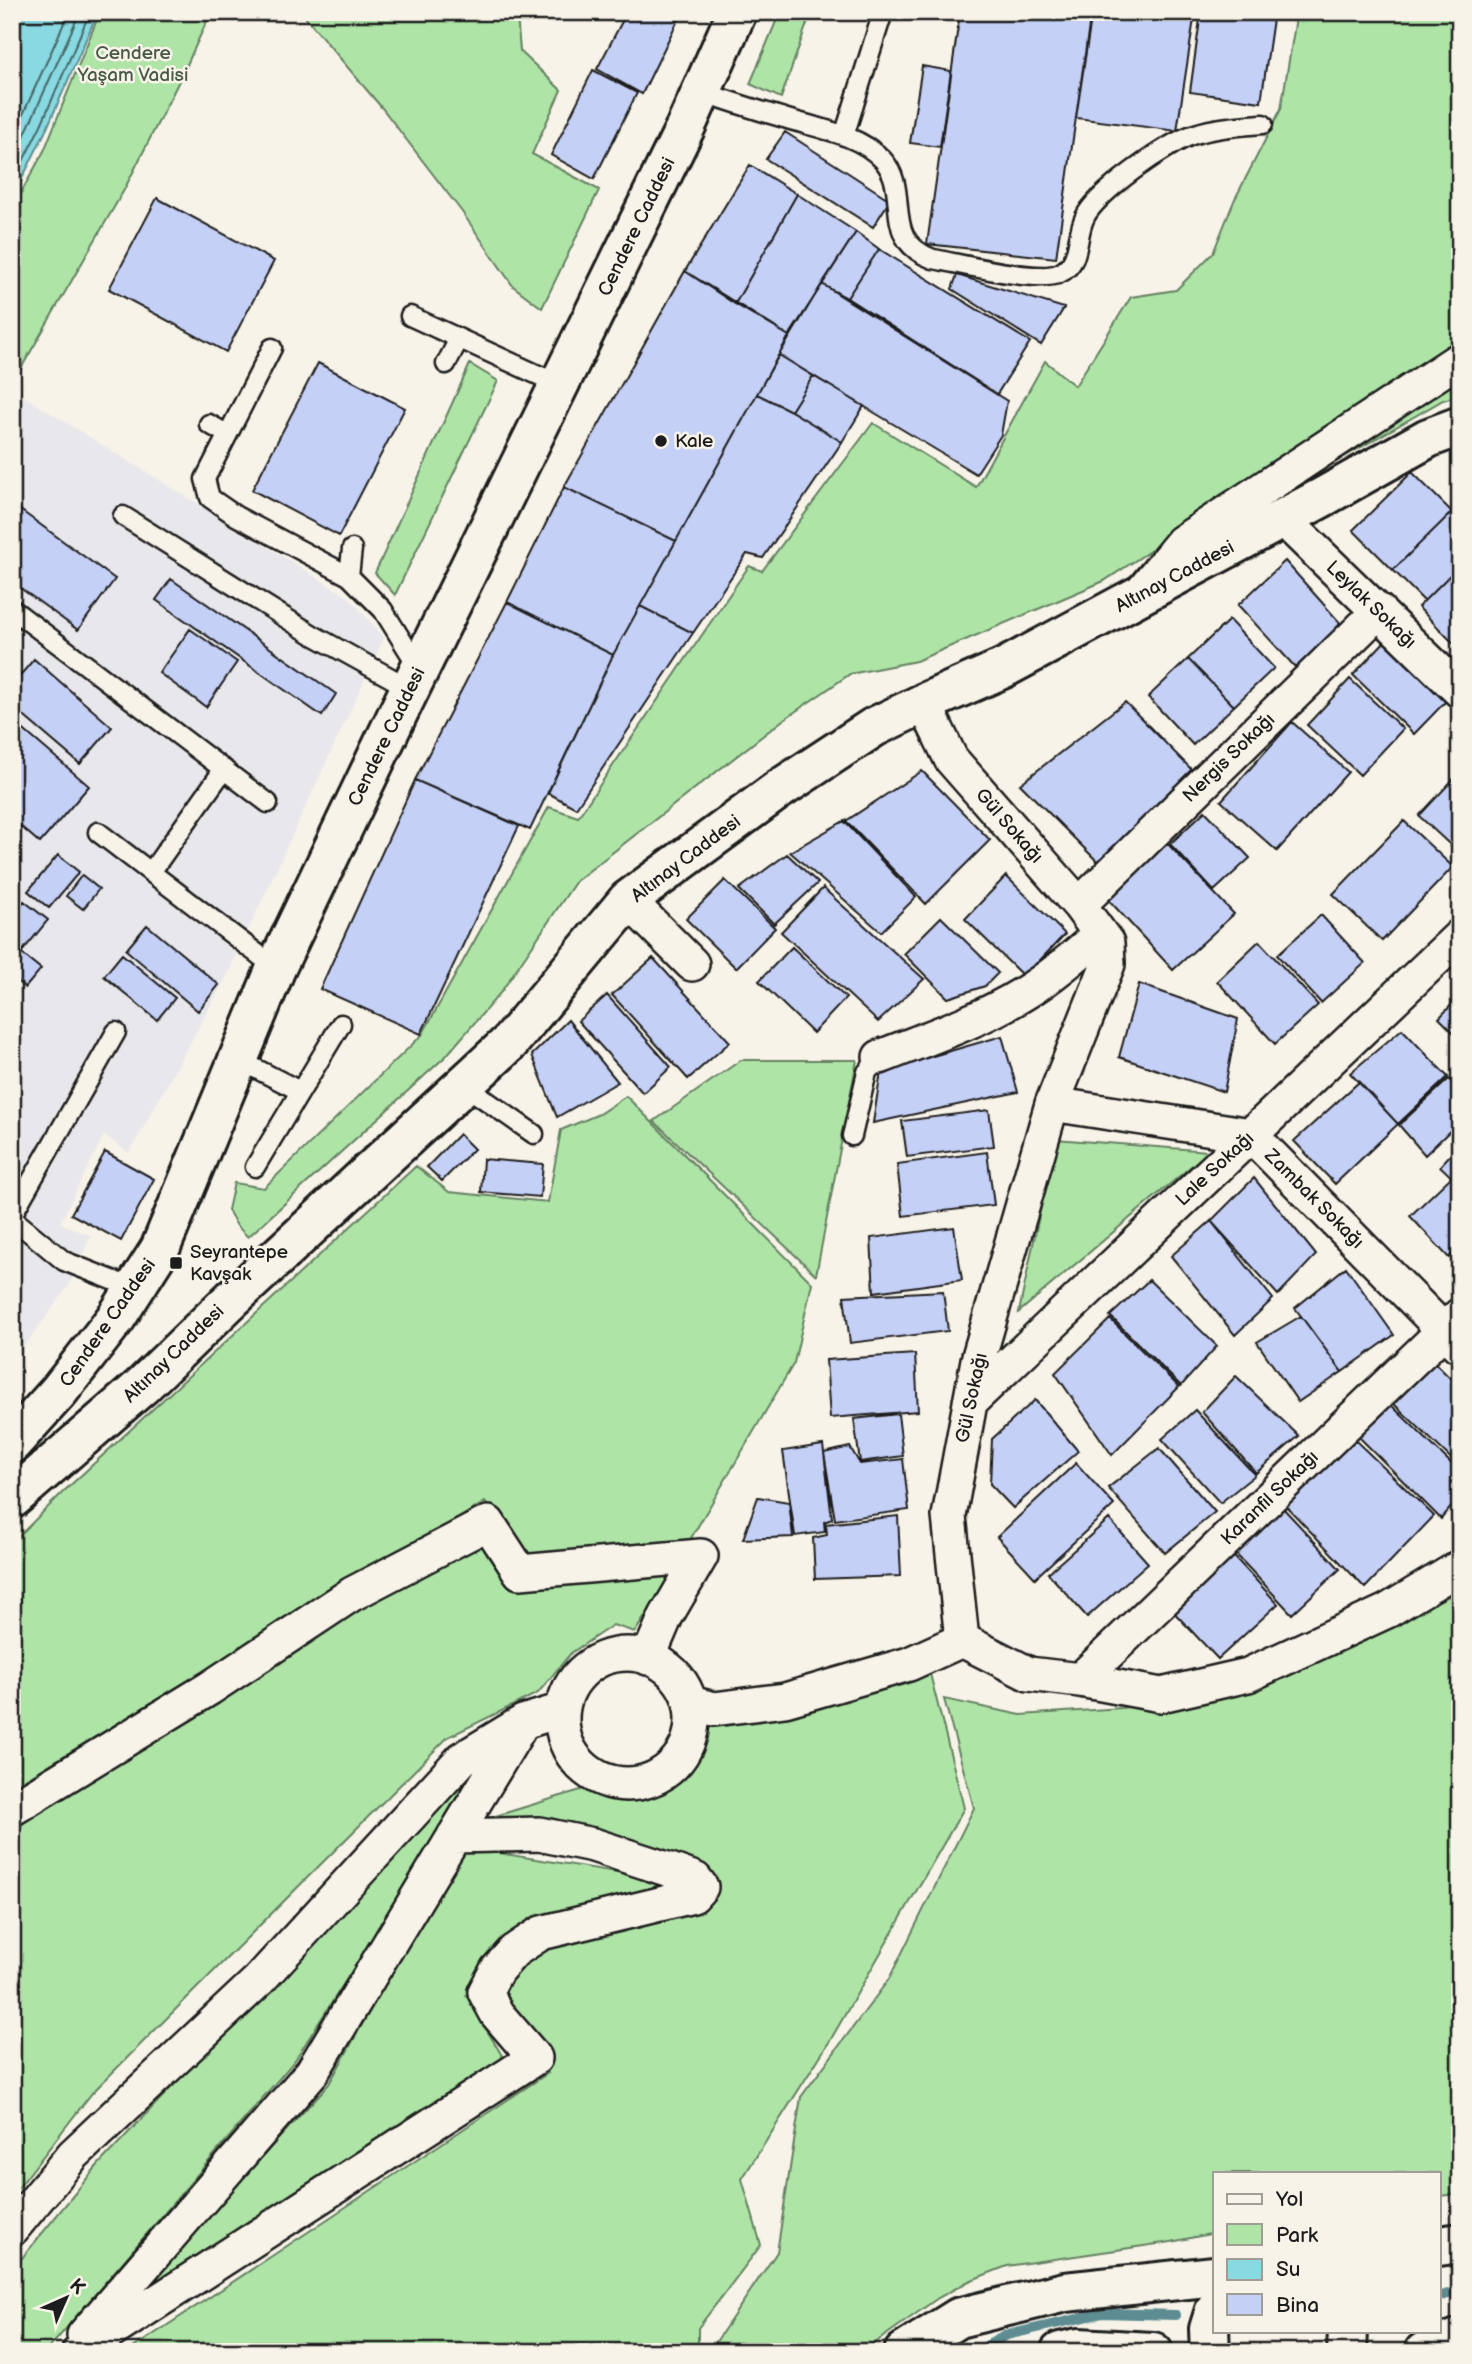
<svg xmlns="http://www.w3.org/2000/svg" width="1472" height="2364" viewBox="0 0 1472 2364" font-family="'Balsamiq Sans',sans-serif">
<style>
.built{fill:#e8e8ec}
.green{fill:#aee5a7;stroke:#658062;stroke-width:2}
.water{fill:#88d9e1;stroke:#5d8d92;stroke-width:2}
.lines{fill:none;stroke-linecap:round;stroke-linejoin:round}
.shore{stroke:#47686b;stroke-width:2}
.stream{stroke:#5d8d92;stroke-width:10}
.building{fill:#c5d0f7;stroke:#1c1c1c;stroke-width:2}
.service-casing{stroke:#1c1c1c;stroke-width:23}
.minor-casing{stroke:#1c1c1c;stroke-width:38}
.tertiary-casing{stroke:#1c1c1c;stroke-width:44}
.secondary-casing{stroke:#1c1c1c;stroke-width:44}
.primary-casing{stroke:#1c1c1c;stroke-width:44}
.service{stroke:#f7f3e8;stroke-width:18}
.minor{stroke:#f7f3e8;stroke-width:33}
.tertiary{stroke:#f7f3e8;stroke-width:38}
.secondary{stroke:#f7f3e8;stroke-width:38}
.primary{stroke:#f7f3e8;stroke-width:38}
.poi-dot{fill:#1c1c1c;stroke:#f7f3e8;stroke-width:2.5}
.labels{text-anchor:middle;dominant-baseline:central;stroke-width:5;stroke-linejoin:round;paint-order:stroke}
.park-label{font-size:19px;fill:#485846;stroke:#f7f3e8}
.street-label{font-size:19px;fill:#1c1c1c;stroke:#f7f3e8}
.poi-label{font-size:19px;fill:#1c1c1c;stroke:#f7f3e8;text-anchor:start}
</style>
<rect width="100%" height="100%" fill="#f7f3e8"/>
<filter id="ink" filterUnits="userSpaceOnUse"><feTurbulence type="fractalNoise" baseFrequency=".0143" numOctaves="2"/><feDisplacementMap in="SourceGraphic" scale="14" xChannelSelector="R" yChannelSelector="G"/><feConvolveMatrix kernelMatrix="1 2 1 2 8 2 1 2 1" color-interpolation-filters="sRGB"/></filter>
<g filter="url(#ink)">
<path class="built" d="M12,389L350,598L384,638L225,980L129,1153L104,1135L60,1223L91,1236L68,1287L12,1363Z"/>
<path class="green" d="M100,12H211L185,69L124,190L12,384V209L44,151Z
M301,12H518L517,15L520,51L561,90L532,154L599,190L542,308L513,286L462,212L382,108Z
M780,12H811L781,98L750,84Z
M1297,12H1460V347L1104,581L916,661L850,674L783,720L576,881L501,992L446,1056L248,1237L237,1226L228,1210L234,1183L264,1188L422,1035L549,807L578,817L749,566L762,571L873,423L976,487L1045,361L1075,386L1131,297L1176,290L1213,253L1234,201L1281,109Z
M470,364L498,381L395,595L375,573Z
M1460,376V395L1443,400L1301,482Z
M741,1060H857L816,1275L654,1121Z
M626,1096L812,1283L794,1363L684,1550L529,1559L485,1502L12,1787V1543L62,1493L416,1166L449,1192L548,1202L561,1130L599,1114Z
M1055,1139L1209,1151L1019,1312Z
M488,1536L517,1583L672,1574L635,1632L613,1625L571,1653L538,1693L448,1737L92,2093L12,2196V1820L353,1603Z
M1460,1591V2194L1439,2196V2173H1215V2233L1171,2242L1007,2266L969,2281L938,2298L862,2352H709L777,2252L801,2097L889,1979L974,1808L944,1699L1021,1715L1122,1708L1267,1680Z
M928,1666L964,1808L831,2039L742,2179L761,2245L698,2328V2352H127L548,2073L540,2047L500,2004L498,1983L543,1949L707,1905L701,1866L552,1818L479,1826V1821L584,1789L640,1796L675,1779L694,1755L703,1720Z
M494,1749L295,2060L46,2352H12V2270L98,2165L489,1751Z
M461,1847L678,1882L677,1890L521,1927L466,1995L504,2059L139,2297L136,2294L329,2084Z"/>
<path class="water" d="M12,12H98L47,128L12,199Z"/>
<g class="lines">
<path class="shore" d="M12,139L69,12
M12,163L80,12
M12,183L41,125L90,12"/>
<path class="stream" d="M1439,2297L1460,2290
M975,2352L1007,2335L1103,2313L1176,2315"/>
</g>
<path class="building" d="M627,12H682L642,94L597,69Z
M960,12H1091L1056,258L927,244Z
M1092,12H1195L1177,131L1076,118Z
M1201,12H1274L1261,102L1190,92Z
M922,66L951,71L940,147L910,143Z
M593,70L637,93L594,179L551,155Z
M785,132L890,200L873,227L766,159Z
M750,165L797,194L735,304L685,271Z
M797,194L856,232L789,336L735,304Z
M157,198L274,261L226,352L109,289Z
M856,232L879,249L847,298L822,284Z
M879,249L1030,342L997,394L847,298Z
M685,271L789,336L676,541L564,487Z
M957,275L1064,308L1041,345L952,289Z
M822,284L1007,401L1001,435L976,474L779,355Z
M779,355L813,376L791,411L757,394Z
M318,363L405,408L339,536L252,490Z
M813,376L864,406L842,442L791,411Z
M757,394L791,411L842,442L763,558L747,554L693,633L640,606Z
M1412,472L1452,512L1393,570L1353,530Z
M564,487L676,541L613,655L507,602Z
M12,504L115,579L78,630L12,582Z
M1452,512L1460,519V565L1424,601L1393,570Z
M1285,561L1342,625L1296,668L1238,605Z
M1460,565V650L1418,607Z
M171,579L336,694L322,716L156,600Z
M507,602L613,655L530,830L415,780Z
M640,606L693,633L576,808L548,793L613,655Z
M1229,620L1274,668L1234,706L1188,659Z
M190,629L237,662L206,707L159,673Z
M1387,639L1449,698L1414,734L1353,675Z
M34,659L112,727L80,764L12,706V685Z
M1188,659L1234,706L1193,745L1148,697Z
M1350,679L1403,729L1360,775L1307,725Z
M1125,702L1195,773L1099,863L1020,784Z
M12,720L89,786L40,843L12,819Z
M1292,722L1348,772L1277,851L1221,801Z
M922,771L990,840L926,904L846,821Z
M1460,772V854L1419,816Z
M415,780L519,826L421,1034L320,989Z
M1205,811L1250,858L1214,891L1170,844Z
M844,821L916,897L881,932L790,852Z
M1404,821L1453,867L1382,941L1333,894Z
M1167,843L1234,914L1173,970L1107,898Z
M787,854L818,883L774,924L739,889Z
M58,855L79,872L49,908L28,891Z
M82,875L99,889L83,909L66,896Z
M1006,876L1065,934L1024,977L965,919Z
M725,880L775,928L736,968L686,919Z
M823,888L924,979L878,1022L781,932Z
M24,901L48,920L21,953L41,969L25,988L12,977V915Z
M1321,915L1365,963L1321,1003L1277,955Z
M941,917L998,973L985,986L948,998L904,954Z
M147,925L219,985L198,1011L126,950Z
M1259,941L1318,1005L1275,1044L1217,981Z
M792,947L846,998L813,1033L759,981Z
M122,954L175,998L157,1020L104,976Z
M653,958L730,1042L688,1079L612,995Z
M1139,984L1238,1019L1224,1092L1119,1057Z
M607,995L671,1067L643,1093L578,1021Z
M1460,996V1039L1439,1018Z
M568,1020L618,1082L557,1117L532,1055Z
M1402,1029L1448,1077L1398,1124L1350,1073Z
M1002,1036L1018,1092L873,1123L881,1071Z
M1449,1079L1460,1091V1121L1425,1155L1399,1125Z
M1359,1082L1398,1124L1335,1184L1294,1141Z
M989,1110L994,1146L907,1157L902,1121Z
M459,1134L474,1149L442,1181L427,1167Z
M1460,1144V1185L1440,1166Z
M105,1152L154,1179L121,1241L71,1214Z
M987,1152L994,1205L903,1216L897,1164Z
M483,1159L543,1164L540,1197L481,1192Z
M1451,1177L1460,1185V1246L1449,1258L1410,1216Z
M1254,1178L1316,1255L1278,1295L1211,1221Z
M1211,1221L1273,1299L1235,1335L1171,1256Z
M954,1227L962,1280L874,1292L871,1238Z
M1346,1267L1394,1335L1342,1372L1295,1308Z
M1149,1280L1217,1346L1181,1386L1110,1316Z
M943,1291L948,1331L850,1343L844,1296Z
M1301,1316L1342,1372L1298,1402L1257,1342Z
M1110,1319L1179,1387L1112,1455L1055,1373Z
M915,1354L918,1411L830,1418L826,1360Z
M1433,1361L1460,1388V1467L1394,1404Z
M1236,1376L1299,1436L1256,1473L1202,1412Z
M1035,1400L1078,1451L1013,1508L990,1484L992,1439Z
M1387,1401L1460,1472V1497L1441,1519L1356,1434Z
M1195,1410L1255,1475L1220,1503L1162,1439Z
M898,1414L903,1456L860,1462L854,1419Z
M1353,1438L1434,1516L1365,1588L1285,1505Z
M823,1445L832,1519L824,1522L825,1532L795,1536L783,1451Z
M850,1447L860,1464L903,1459L909,1510L835,1520L824,1453Z
M1159,1448L1215,1512L1165,1553L1108,1488Z
M1076,1463L1114,1505L1035,1578L997,1537Z
M758,1497L789,1502L793,1537L743,1539Z
M1282,1507L1340,1569L1292,1614L1231,1549Z
M898,1516L901,1576L815,1579L813,1538L827,1535L826,1524Z
M1109,1519L1148,1563L1087,1617L1048,1573Z
M1227,1549L1278,1604L1218,1659L1168,1606Z"/>
<g class="lines">
<g class="service-casing">
<path id="service" d="M702,92C729,101 756,110 784,118C816,128 859,134 883,160C912,192 879,239 933,259C958,263 1040,284 1060,273C1082,262 1075,236 1085,217C1096,193 1169,142 1195,134C1217,127 1240,126 1263,124
M844,136L883,12
M410,316L560,385
M272,348L205,479L210,498L236,516L349,576
M446,364L459,339
M209,424L227,434
M123,516L313,635L411,689
M352,549L349,576L383,610L419,668
M12,609L268,803
M98,832L276,968
M151,872L224,769
M239,1060L300,1091
M464,1085L534,1134
M852,1136L867,1072L880,1057
M255,1167L341,1024
M12,1215L116,1032
M12,1218L64,1261L135,1289"/>
</g>
<g class="minor-casing">
<path id="minor" d="M1283,519L1460,691
M1141,592L1182,542L1455,362
M924,703L951,759L1079,905L1107,943L1108,964L1052,1104L978,1360L949,1516L962,1640L1029,1674L1080,1680L1161,1695L1248,1675L1387,1611L1460,1567
M628,900L692,964
M1079,905L1379,611
M880,1057C928,1038 979,1021 1023,994C1051,977 1075,956 1100,934
M1052,1104L1251,1135L1458,1345
M970,1402L1460,936
M562 1719a65 65 0 1 1 130 0a65 65 0 1 1-130 0Z
M648,1658L666,1616L701,1556
M1080,1680L1460,1315
M690,1703L714,1709L785,1700L909,1664L962,1640
M12,1809L210,1688L352,1594L488,1523L520,1572L701,1556
M12,2229L73,2155L259,1980L462,1759L523,1722L562,1710
M84,2335L312,2072L523,1722
M79,2352L535,2058L497,2014L485,1992L497,1970L514,1951L541,1933L693,1896L701,1887L695,1879L673,1871L593,1845L539,1834L454,1836"/>
</g>
<g class="tertiary-casing">
<path id="tertiary" d="M12,1499L141,1387L232,1299L509,1043L628,900L778,790L874,727L924,703L1004,668L1323,497L1428,438L1460,426"/>
</g>
<g class="secondary-casing">
<path id="secondary" d="M1439,2246L1460,2243
M904,2352L958,2318L1065,2292L1215,2276
M1060,2352L1078,2348L1153,2352
M1210,2352L1209,2329L1215,2310
M1347,2352L1348,2331
M1424,2352L1460,2338"/>
</g>
<g class="primary-casing">
<path id="primary" d="M12,1443L59,1391L116,1318L160,1249L276,968L399,711L686,126L737,12"/>
</g>
<use href="#service" class="service"/>
<use href="#minor" class="minor"/>
<use href="#tertiary" class="tertiary"/>
<use href="#secondary" class="secondary"/>
<use href="#primary" class="primary"/>
</g>
</g>
<g class="poi-dot">
<circle cx="661" cy="441" r="7"/>
<rect x="169" y="1256" width="14" height="14" rx="3.5"/>
</g>
<g class="labels">
<g class="park-label">
<text x="133" y="53">Cendere<tspan x="133" dy="22">Yaşam Vadisi</tspan></text>
</g>
<g class="street-label">
<text transform="translate(637 227) rotate(-64)">Cendere Caddesi</text>
<text transform="translate(1175 577) rotate(-28)">Altınay Caddesi</text>
<text transform="translate(1371 605) rotate(44)">Leylak Sokağı</text>
<text transform="translate(387 737) rotate(-64)">Cendere Caddesi</text>
<text transform="translate(1229 758) rotate(-44)">Nergis Sokağı</text>
<text transform="translate(1009 826) rotate(49)">Gül Sokağı</text>
<text transform="translate(686 859) rotate(-37)">Altınay Caddesi</text>
<text transform="translate(1215 1169) rotate(-43)">Lale Sokağı</text>
<text transform="translate(1314 1199) rotate(45)">Zambak Sokağı</text>
<text transform="translate(108 1323) rotate(-55)">Cendere Caddesi</text>
<text transform="translate(174 1354) rotate(-44)">Altınay Caddesi</text>
<text transform="translate(972 1398) rotate(-78)">Gül Sokağı</text>
<text transform="translate(1270 1498) rotate(-44)">Karanfil Sokağı</text>
</g>
<g class="poi-label">
<text x="675" y="441">Kale</text>
<text x="190" y="1252">Seyrantepe<tspan x="190" dy="22">Kavşak</tspan></text>
</g>
</g>
<rect width="1472" height="2364" fill="none" stroke="#f7f3e8" stroke-width="42"/>
<rect x="21" y="21" width="1430" height="2322" fill="none" stroke="#1c1c1c" stroke-width="2.5" filter="url(#ink)"/>
<rect x="1213" y="2172" width="228" height="161" fill="#f7f3e8" stroke="#9f9d96" stroke-width="2"/>
<rect x="1227" y="2194" width="35" height="10" fill="#f7f3e8" stroke="#9f9d96" stroke-width="2"/>
<text x="1276" y="2206" font-size="21" fill="#1c1c1c">Yol</text>
<rect x="1227" y="2224" width="35" height="21" fill="#aee5a7" stroke="#9f9d96" stroke-width="2"/>
<text x="1276" y="2242" font-size="21" fill="#1c1c1c">Park</text>
<rect x="1227" y="2259" width="35" height="21" fill="#88d9e1" stroke="#9f9d96" stroke-width="2"/>
<text x="1276" y="2276" font-size="21" fill="#1c1c1c">Su</text>
<rect x="1227" y="2294" width="35" height="21" fill="#c5d0f7" stroke="#9f9d96" stroke-width="2"/>
<text x="1276" y="2312" font-size="21" fill="#1c1c1c">Bina</text>
<g transform="translate(66 2298) rotate(45)" stroke="#f7f3e8" stroke-width="5" paint-order="stroke">
<path d="M0-5L12 26L0 18L-12 26Z" fill="#1c1c1c"/>
<text y="-10" font-size="19" font-weight="bold" text-anchor="middle" fill="#1c1c1c">K</text>
</g>
</svg>
